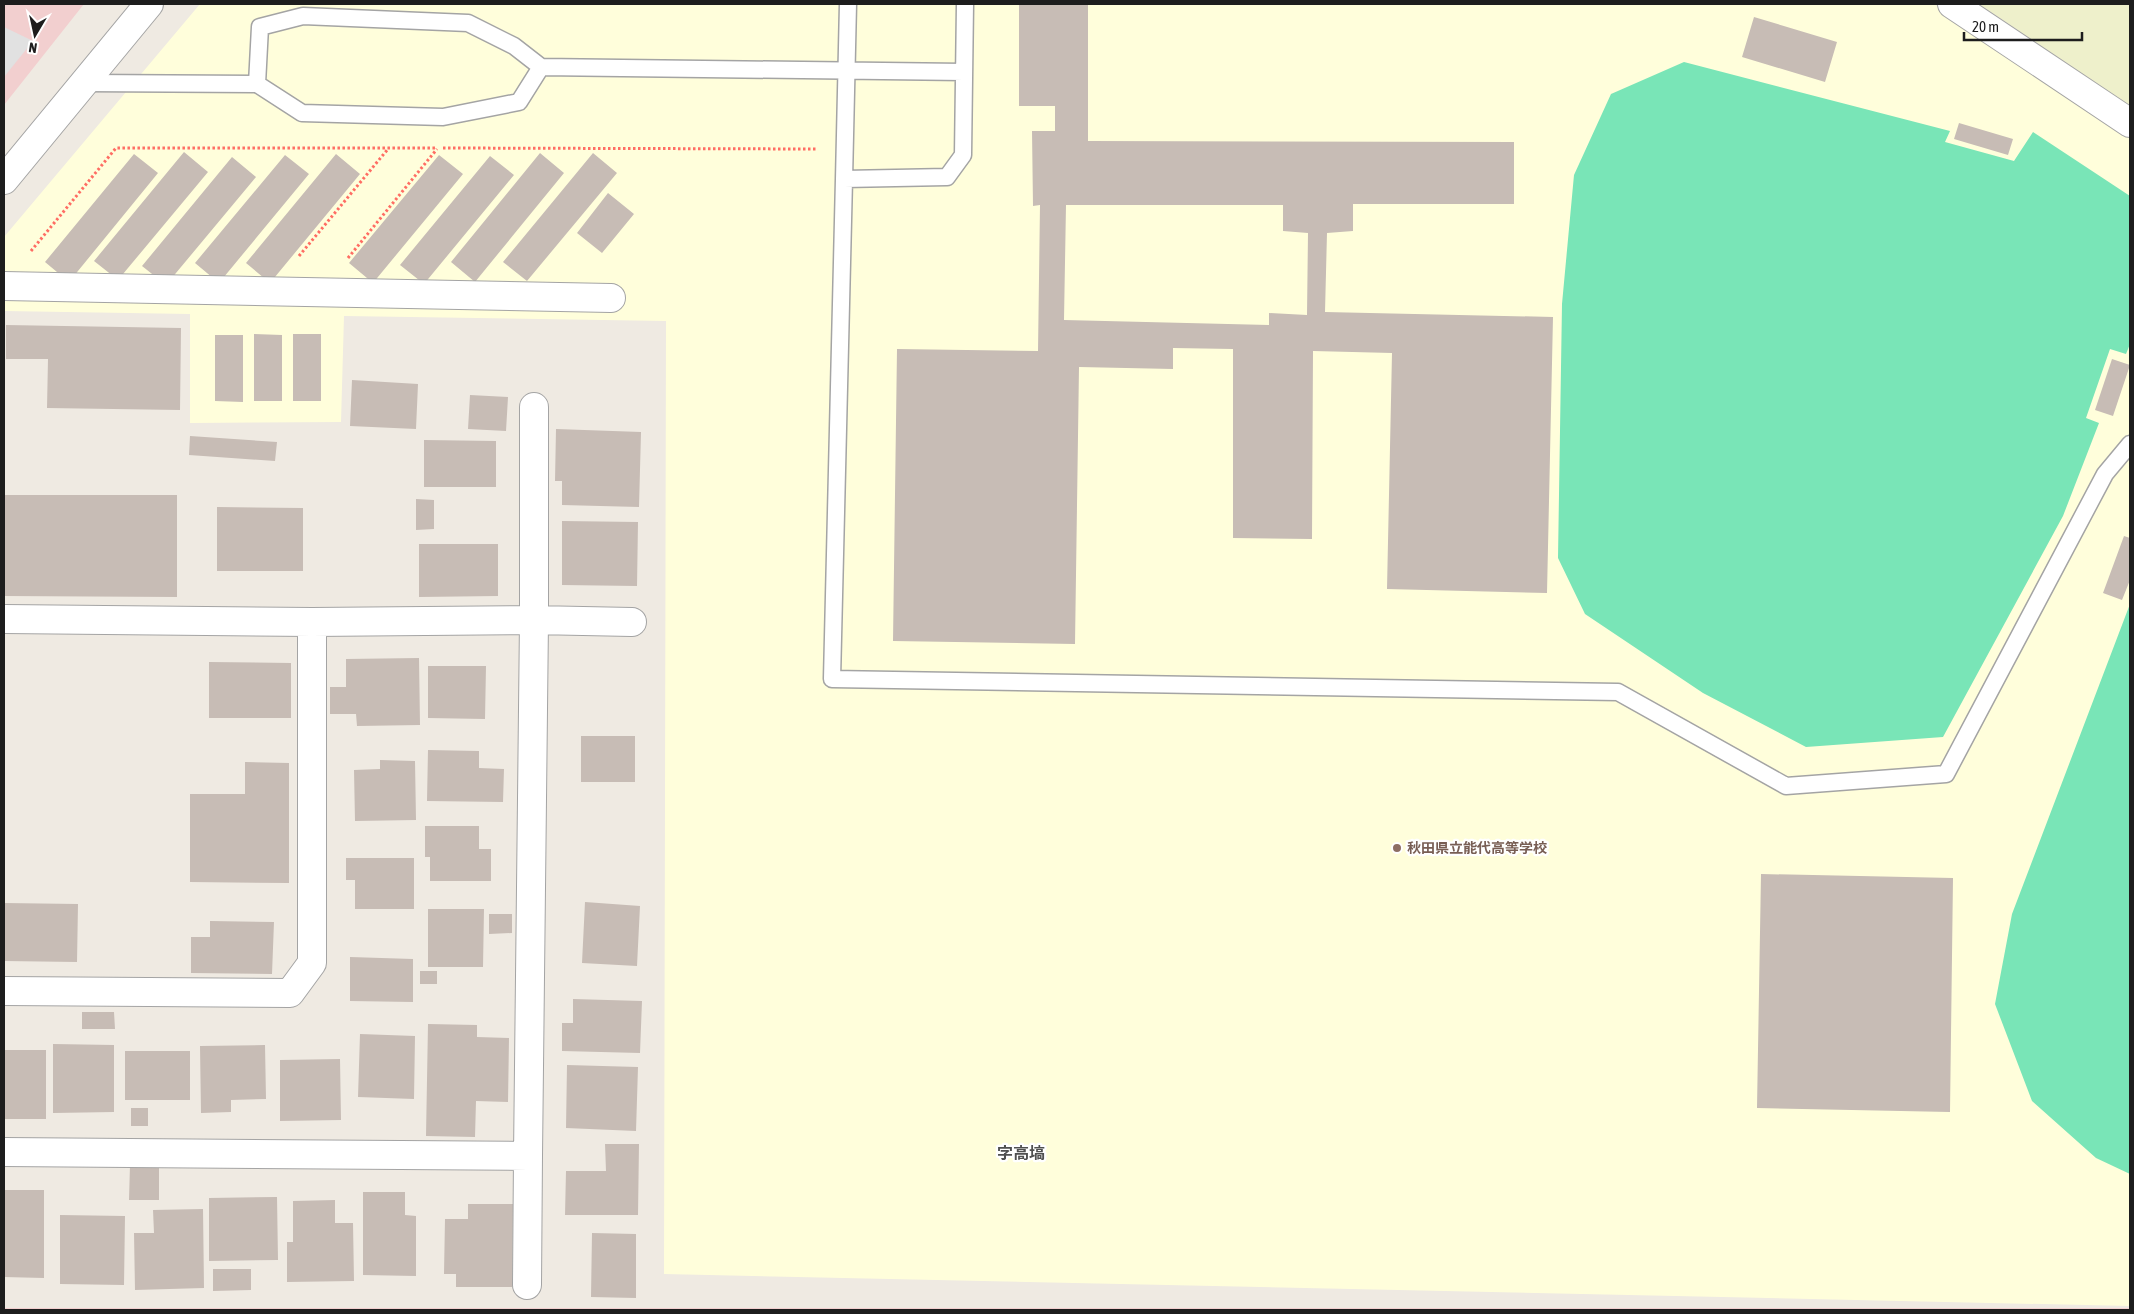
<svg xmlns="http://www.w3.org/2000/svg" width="2134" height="1314" viewBox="0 0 2134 1314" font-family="'Asap Condensed','Noto Sans JP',sans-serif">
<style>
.commercial{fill:#f2cfcf}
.education{fill:#fffedb}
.farmland{fill:#eef0cb}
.pitch{fill:#79e5b7}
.parking{fill:#e1e1e1}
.building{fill:#c7bcb5;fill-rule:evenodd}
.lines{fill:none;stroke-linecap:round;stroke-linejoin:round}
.lane-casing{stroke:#a4a4a4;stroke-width:19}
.street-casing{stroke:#a4a4a4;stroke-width:30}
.path{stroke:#ff6d63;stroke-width:3;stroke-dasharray:2.5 2.5;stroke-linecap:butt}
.lane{stroke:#fff;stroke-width:16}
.street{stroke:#fff;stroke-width:28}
.education-dot{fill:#8d6e63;stroke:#fff;stroke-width:2}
.labels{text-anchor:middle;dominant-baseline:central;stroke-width:4.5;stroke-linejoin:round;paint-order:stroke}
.education-label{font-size:14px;font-weight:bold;fill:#785e54;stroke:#fff;text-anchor:start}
.quarter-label{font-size:16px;font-weight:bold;fill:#505050;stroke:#fff}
</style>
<rect width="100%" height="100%" fill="#efeae2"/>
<path class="commercial" d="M4,4H84L4,105Z
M4,1308H2130V1310H4Z"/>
<path class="education" d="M200,4H1934L2100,113L2130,134V1306L664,1274L666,321L344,316L341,422L190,423V314L4,311V237Z"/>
<path class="farmland" d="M1979,4H2130V106Z"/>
<path class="pitch" d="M1684,62L1950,131L1945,142L2014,161L2033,132L2130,196V344L2126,354L2110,349L2086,418L2099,423L2063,516L1943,737L1806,747L1703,693L1585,614L1558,558L1562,304L1574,175L1611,94Z
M2130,604V1174L2096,1158L2032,1101L1995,1004L2012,914Z"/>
<path class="parking" d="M4,27L33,41L4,77Z"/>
<path class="building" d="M1019,4H1088V141L1514,142V204H1353V231L1327,233L1325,312L1553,317L1547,593L1387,589L1392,353L1313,351L1312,539L1233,538V349L1173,348V369L1079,367L1075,644L893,641L897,349L1038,351L1040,205L1033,206L1032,131H1055V106H1019ZM1066,205H1283V231L1308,233L1307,315L1269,313V325L1064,320Z
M1754,17L1837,42L1825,82L1742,57Z
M1959,123L2013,139L2008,155L1954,139Z
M184,152L208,172L118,280L94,261Z
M540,153L564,173L475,282L451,262Z
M593,153L617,173L527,281L503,262Z
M134,154L158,173L69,282L45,262Z
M336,154L360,174L270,283L246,263Z
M285,155L309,174L219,283L195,263Z
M439,155L463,174L373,283L349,263Z
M490,156L514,175L424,284L400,265Z
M232,157L256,177L166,285L142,266Z
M608,193L634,214L602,253L577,233Z
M6,325L181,328L180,410L47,408L48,359H6Z
M254,334L282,335V401H254Z
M293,334H321V401H293Z
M215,335H243V402L215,401Z
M2112,359L2130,365L2113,416L2095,410Z
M352,380L418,384L416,429L350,426Z
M470,395L508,397L506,431L468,429Z
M556,429L641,432L639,507L562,505V481H555Z
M190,436L277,442L275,461L189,455Z
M424,440L496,441V487H424Z
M4,495H177V597L4,596Z
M416,499L434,500V529L416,530Z
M217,507L303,508V571H217Z
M562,521L638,522L637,586L562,585Z
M2124,536L2130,538V580L2122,600L2103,593Z
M419,544H498V596L419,597Z
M419,658L420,725L357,726L356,714H330V687H346V659Z
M209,662L291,663V718H209Z
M428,666H486L485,719L428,718Z
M581,736H635V782H581Z
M428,750L479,751V768L504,769L503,802L427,801Z
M380,760L415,761L416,820L355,821L354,770L380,769Z
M245,762L289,763V883L190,882V794H245Z
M425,826H479V849H491V881H430V857H425Z
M346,858H414V909H355V880H346Z
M1761,874L1953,878L1950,1112L1757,1108Z
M585,902L640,906L637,966L582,963Z
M4,903L78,904L77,962L4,961Z
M428,909H484L483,967H428Z
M489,914H512V933L489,934Z
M210,921L274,922L272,974L191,973V937H210Z
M350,957L413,959V1002L350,1001Z
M420,971H437V984H420Z
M573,999L642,1001L640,1053L562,1051V1023H573Z
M82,1012H114L115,1029H82Z
M428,1024L477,1025V1037L509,1038L508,1102L476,1101L475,1137L426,1136Z
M360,1034L415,1036L414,1099L358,1097Z
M53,1044L114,1045V1112L53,1113Z
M265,1045L266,1099L231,1100V1112L201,1113L200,1046Z
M4,1050H46V1119H4Z
M125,1051H190V1100H125Z
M340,1059L341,1120L280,1121V1060Z
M567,1065L638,1067L636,1131L566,1128Z
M131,1108H148V1126H131Z
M605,1144H639L638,1215H565L566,1171H606Z
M130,1165H159V1200H129Z
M4,1190H44V1278L4,1277Z
M363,1192H405V1215L416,1216V1276L363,1275Z
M277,1197L278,1260L209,1261V1198Z
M335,1200V1223H353L354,1281L287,1282V1242H293V1201Z
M468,1204H513L512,1287H456V1274H444L445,1219H468Z
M203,1209L204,1288L135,1290L134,1233H154L153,1210Z
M60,1215L125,1216L124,1285L60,1284Z
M592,1233L636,1234V1298L591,1297Z
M213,1269H251V1290L213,1291Z"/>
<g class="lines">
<g class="lane-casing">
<path id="lane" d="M965,4L963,155L947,177L844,179L832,679L1618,692L1786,786L1946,774L2105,474L2130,444
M541,67L514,46L468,23L303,16L260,27L257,84L302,113L443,117L519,102L541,67L964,72
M84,83L257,84
M844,179L848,4"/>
</g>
<g class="street-casing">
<path id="street" d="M1952,4L2130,123
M4,180L149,4
M4,286L611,298
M534,407V620L632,622
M4,619L312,622
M4,991L290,993L312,963V622L534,620L528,1156L4,1152
M527,1285L528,1156"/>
</g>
<path class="path" d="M443,148L816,149
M31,251L116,148H436
M299,256L388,149
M348,258L437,149"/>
<use href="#lane" class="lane"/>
<use href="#street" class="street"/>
</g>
<circle class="education-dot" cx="1397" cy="848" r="5"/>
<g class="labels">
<g class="education-label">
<text x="1407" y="848">秋田県立能代高等学校</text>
</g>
<g class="quarter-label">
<text x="1021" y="1153">字高塙</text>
</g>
</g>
<rect width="2134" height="1314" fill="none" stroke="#1d1d1d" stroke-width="10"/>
<g transform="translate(35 35) rotate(189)" stroke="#ffffff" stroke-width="4" paint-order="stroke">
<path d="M0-4L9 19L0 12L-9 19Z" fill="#1d1d1d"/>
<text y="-8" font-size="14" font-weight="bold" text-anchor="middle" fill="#1d1d1d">N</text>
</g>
<path d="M1964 32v8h118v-8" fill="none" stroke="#1d1d1d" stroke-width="2.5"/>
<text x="1972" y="32" font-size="15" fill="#1d1d1d" stroke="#ffffff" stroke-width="4" paint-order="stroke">20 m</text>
</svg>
